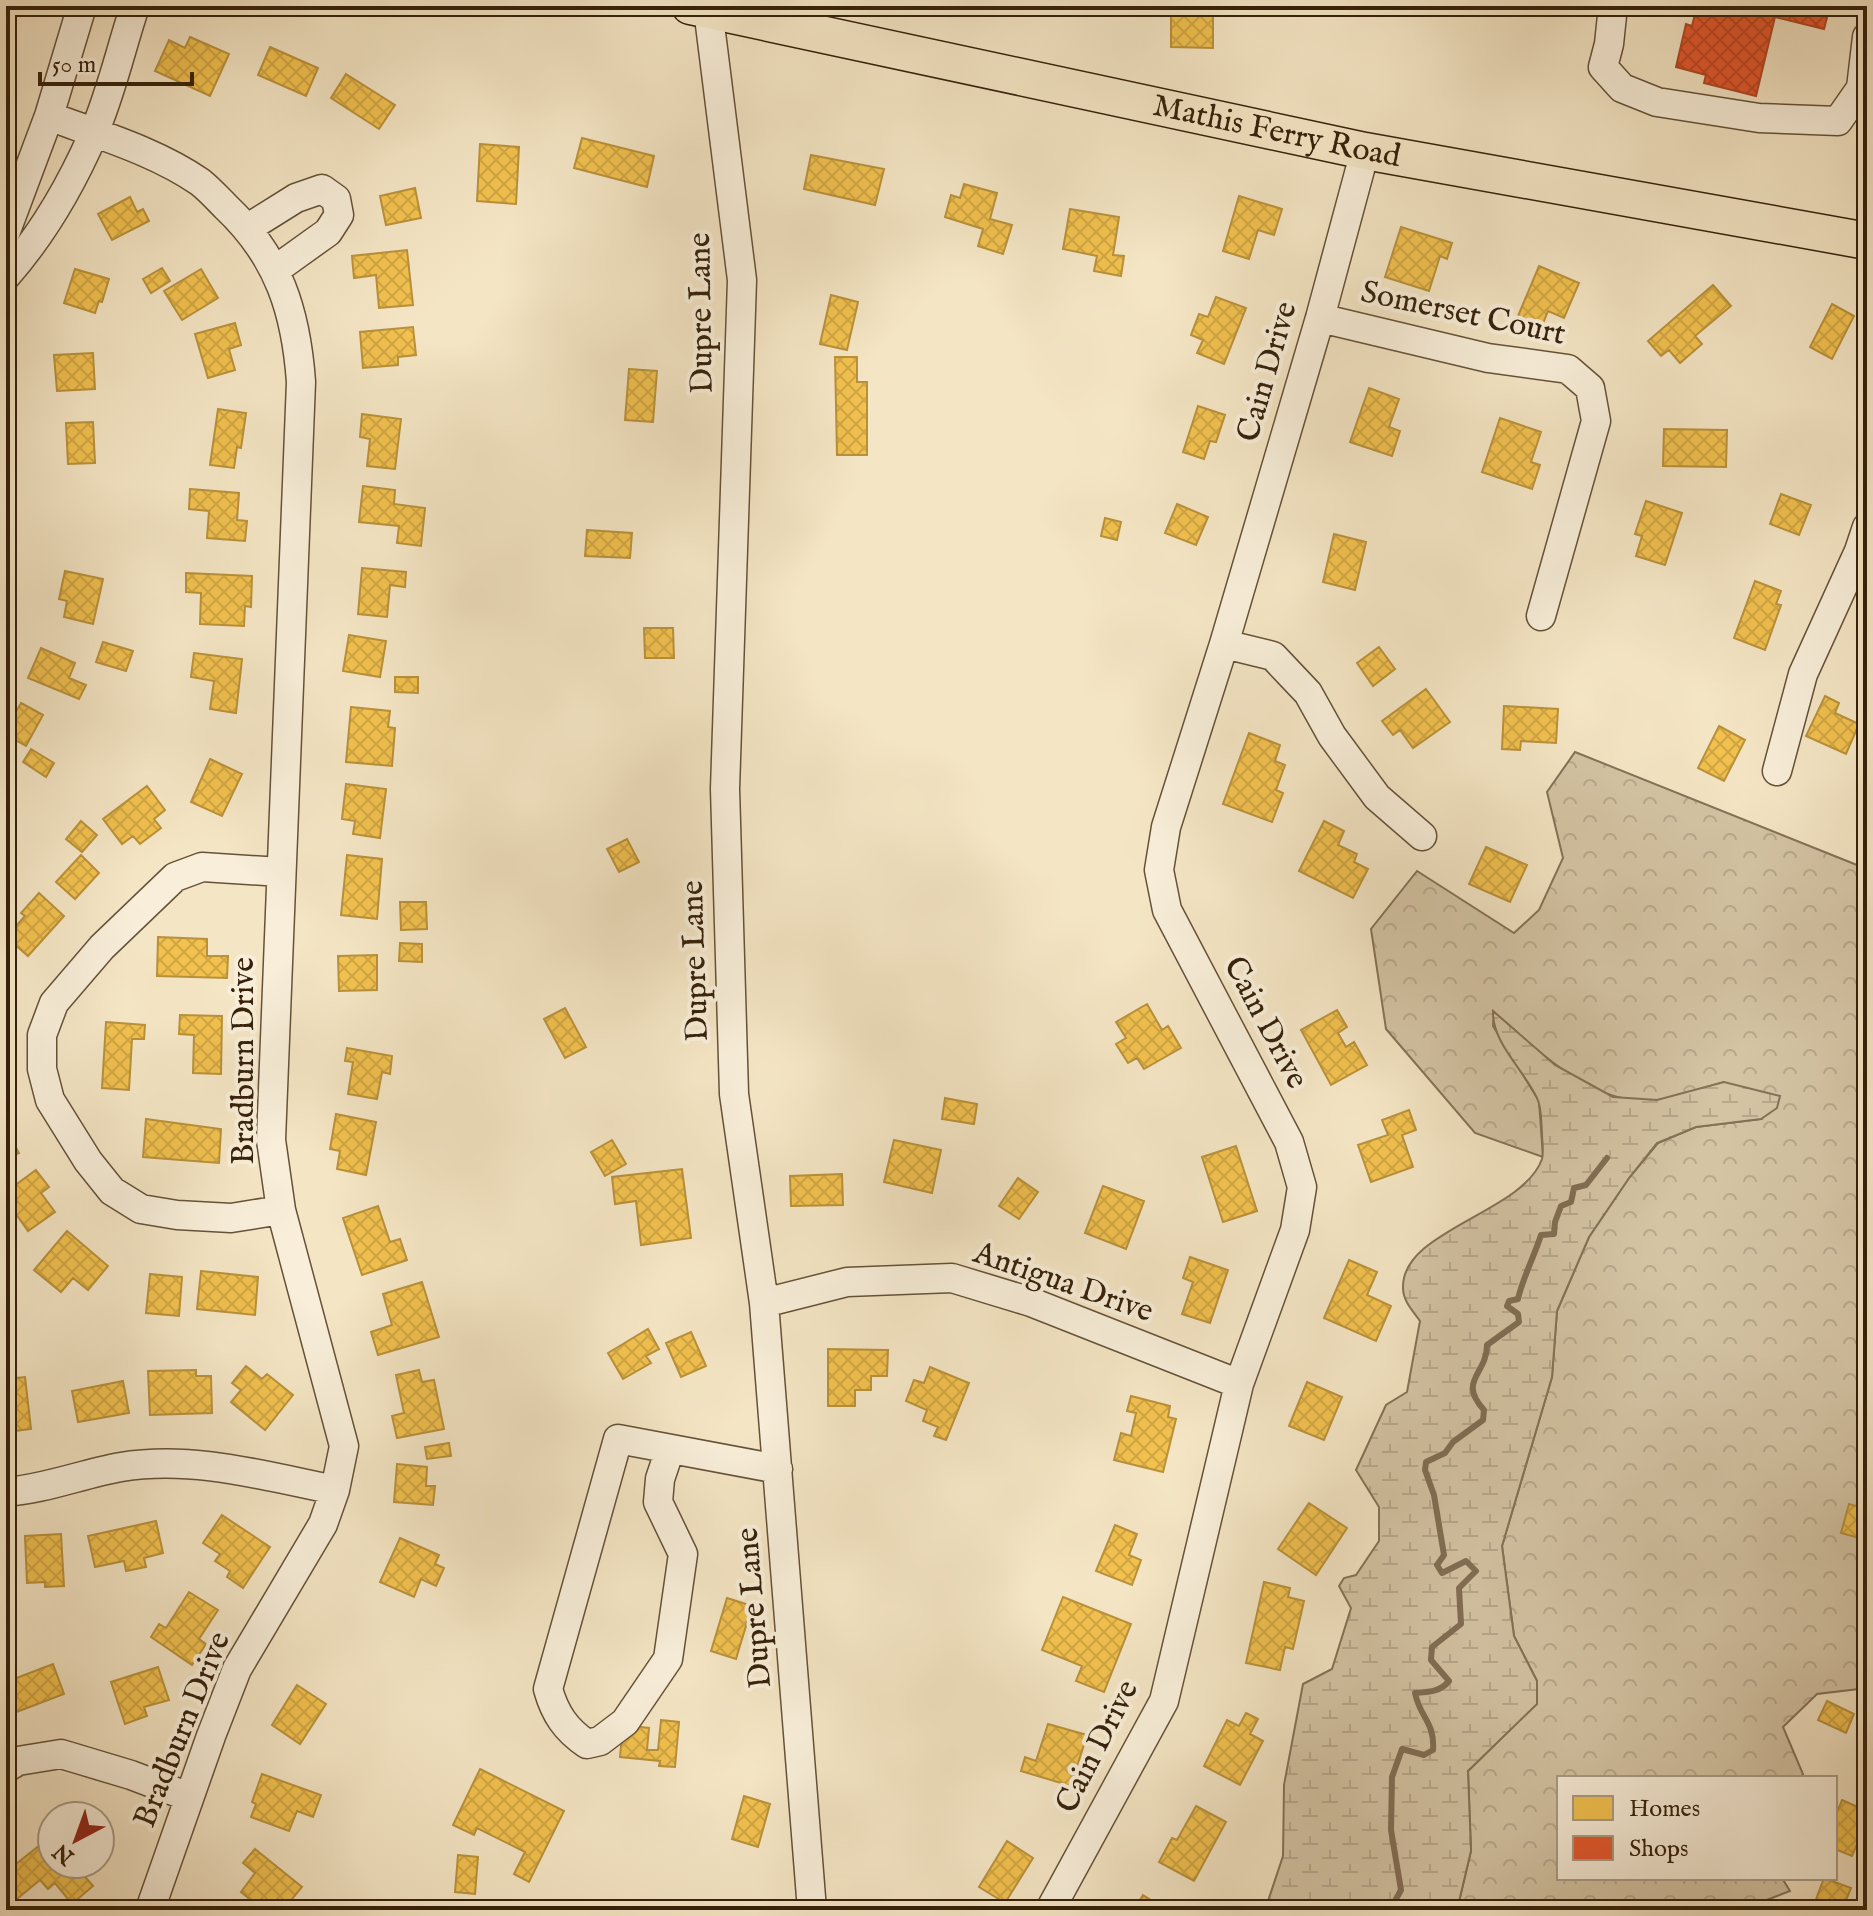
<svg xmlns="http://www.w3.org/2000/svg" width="1873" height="1916" viewBox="0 0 1873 1916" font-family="'IM FELL English',serif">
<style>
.forest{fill:url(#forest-crowns);stroke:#847257;stroke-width:2}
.wetland{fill:url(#wetland-marsh);stroke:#847257;stroke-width:2}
.homes{fill:url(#homes-cross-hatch);stroke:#b9913a;stroke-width:2}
.shops{fill:url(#shops-cross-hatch);stroke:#b04723;stroke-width:2}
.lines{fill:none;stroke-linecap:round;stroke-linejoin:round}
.stream{stroke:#816e54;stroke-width:6}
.minor-casing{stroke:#655238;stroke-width:31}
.major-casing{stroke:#35210a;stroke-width:39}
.minor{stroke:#f8eed9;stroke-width:28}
.major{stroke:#f4e5c4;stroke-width:36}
.labels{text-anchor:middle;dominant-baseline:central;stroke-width:8;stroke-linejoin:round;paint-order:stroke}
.street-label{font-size:32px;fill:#35210a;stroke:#f8eed9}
</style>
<defs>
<pattern id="forest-crowns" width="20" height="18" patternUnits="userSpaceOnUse" patternTransform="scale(2)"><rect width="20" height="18" fill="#d4c4a4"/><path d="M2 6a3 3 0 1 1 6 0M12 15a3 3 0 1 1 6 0" fill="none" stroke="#b7a88c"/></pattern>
<pattern id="wetland-marsh" width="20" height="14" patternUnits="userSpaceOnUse" patternTransform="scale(2)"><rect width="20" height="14" fill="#d4c4a4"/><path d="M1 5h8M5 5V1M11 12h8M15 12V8" fill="none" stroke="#b7a88c"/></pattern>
<pattern id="homes-cross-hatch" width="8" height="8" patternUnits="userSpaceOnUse" patternTransform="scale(2)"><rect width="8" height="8" fill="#f2c14e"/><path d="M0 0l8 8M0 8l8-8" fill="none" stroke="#d0a643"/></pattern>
<pattern id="shops-cross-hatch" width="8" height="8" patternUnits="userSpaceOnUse" patternTransform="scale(2)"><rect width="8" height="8" fill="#e4572e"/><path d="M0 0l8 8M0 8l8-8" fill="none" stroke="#ba4825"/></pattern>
</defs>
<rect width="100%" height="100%" fill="#f4e5c4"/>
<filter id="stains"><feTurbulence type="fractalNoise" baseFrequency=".0025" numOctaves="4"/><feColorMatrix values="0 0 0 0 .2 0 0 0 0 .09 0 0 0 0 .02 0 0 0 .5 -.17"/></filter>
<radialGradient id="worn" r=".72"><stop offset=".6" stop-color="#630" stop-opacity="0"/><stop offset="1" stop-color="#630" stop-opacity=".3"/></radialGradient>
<path class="forest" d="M1575,752L1867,869V1688L1817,1694L1783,1727L1803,1774L1800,1778H1559V1878H1782L1790,1891L1746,1908L1457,1910L1471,1851L1468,1771L1537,1703V1681L1514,1636L1502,1546L1552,1377L1557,1311L1589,1237L1629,1178L1658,1143L1696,1127L1761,1119L1724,1082C1702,1088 1680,1097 1658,1100C1593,1108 1539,1051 1494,1012L1493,1026L1539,1101L1543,1157L1475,1133L1386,1029L1371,929L1417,871L1514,933L1539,910L1563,858L1547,792Z"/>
<path class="wetland" d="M1493,1011L1555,1065L1613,1097L1657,1100L1724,1082L1780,1096L1777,1108L1761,1119L1696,1127L1657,1143L1629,1178L1589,1237L1557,1311L1552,1377L1502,1546L1514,1636L1537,1681V1704L1468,1771L1471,1851L1457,1910H1265L1283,1856L1284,1785L1303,1684L1332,1669L1351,1608L1339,1586L1344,1578L1356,1575L1379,1541V1507L1356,1470L1386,1405L1407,1392L1420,1321C1413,1311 1403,1301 1403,1288C1401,1230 1523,1213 1542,1159C1544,1152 1542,1142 1542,1134C1541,1123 1542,1108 1537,1098C1524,1070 1492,1043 1493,1011Z"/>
<path class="homes" d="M1171,6H1213V48L1171,47Z
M190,37L229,54L210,96L155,71L169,40L185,48Z
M270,47L318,68L306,96L258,75Z
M346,74L395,105L379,129L331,98Z
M582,138L654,156L647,187L574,168Z
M480,144L519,147L516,204L477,201Z
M811,155L884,169L875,205L804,189Z
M964,184L997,193L990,219L1012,225L1003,254L978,246L983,229L945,217L951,195L960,198Z
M415,188L421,218L386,225L380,196Z
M1239,196L1282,209L1274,235L1258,230L1249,259L1223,251Z
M130,197L137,212L143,209L149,221L112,240L98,214Z
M1070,209L1119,217L1113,255L1124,256L1121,276L1094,271L1097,256L1063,249Z
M1401,227L1452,243L1447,259L1440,256L1429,291L1385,277Z
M407,250L413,305L379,308L376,275L354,278L352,256Z
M1539,266L1579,283L1564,318L1548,311L1542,326L1518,316Z
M162,268L170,281L151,293L143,279Z
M75,269L109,279L102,302L99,301L95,313L64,303Z
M201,269L218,298L182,320L164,291Z
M1713,285L1731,306L1695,336L1702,344L1680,363L1669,350L1661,356L1648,341Z
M831,295L858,302L847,350L820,344Z
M1216,297L1246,308L1224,364L1197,353L1203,340L1191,335L1199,314L1208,317Z
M1832,304L1854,316L1832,359L1810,347Z
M235,323L241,345L229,349L235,370L208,378L195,334Z
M413,327L416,355L398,357V365L363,368L360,332Z
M93,353L95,389L57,391L54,355Z
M835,357H857V382H867V455H837Z
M629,369L657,371L653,422L625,420Z
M1369,388L1399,399L1389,427L1400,431L1392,456L1350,442Z
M1198,406L1225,415L1216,442L1210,441L1204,459L1183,452Z
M218,409L246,413L241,448L237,447L234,468L210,465Z
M362,414L401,419L395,469L367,466L370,439L360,437Z
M1500,418L1541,432L1531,462L1540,465L1532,489L1482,472Z
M93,422L95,463L68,464L66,423Z
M1664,429L1727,430L1726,467L1663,466Z
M363,486L395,490L394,504L425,508L421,546L397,543L399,526L359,522Z
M190,489L239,493L237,520L247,521L245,541L207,538L209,511L189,509Z
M1781,494L1811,505L1799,535L1770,524Z
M1646,501L1682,513L1665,565L1636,556L1642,536L1635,534Z
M1177,504L1208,517L1196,545L1165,533Z
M1105,518L1121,522L1117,540L1101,536Z
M587,530L632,533L630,558L585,556Z
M1334,534L1366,542L1355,590L1323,582Z
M362,568L406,572L405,587L390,585L387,617L358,614Z
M65,571L103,579L93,624L64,617L67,601L59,599Z
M186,573L252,576L251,607L245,606L244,626L200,624L201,593L186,592Z
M1755,581L1781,591L1776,604L1781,605L1765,650L1734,638Z
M644,628H673L674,658H645Z
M349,635L386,641L380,677L343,671Z
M103,642L133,651L126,671L96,662Z
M1379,647L1395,669L1373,686L1357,663Z
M41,648L75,663L69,678L86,685L79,699L28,678Z
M194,653L242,659L236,713L210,709L214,681L191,677Z
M395,677H418V693L395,692Z
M1426,689L1450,722L1413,748L1400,730L1393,735L1382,721Z
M1825,696L1839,703L1835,713L1859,724L1846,754L1806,736Z
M21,703L43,715L26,746L6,735V729Z
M1504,706L1558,709L1556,743L1521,741L1520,750L1502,749Z
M351,707L390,711L388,727L395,728L392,766L346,762Z
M1719,726L1745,740L1724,781L1698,768Z
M1249,733L1280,745L1275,761L1285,765L1276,790L1283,793L1272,822L1223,804Z
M31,749L54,763L46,777L23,762Z
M210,759L242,774L222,816L191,802Z
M346,784L386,789L380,838L353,834L355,821L342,819Z
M147,786L165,810L154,819L161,828L140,844L133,836L122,844L103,819Z
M81,821L97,835L82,852L66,839Z
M1324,821L1344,831L1338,845L1357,854L1354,862L1368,869L1353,898L1299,871Z
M627,839L639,862L619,872L607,849Z
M1486,847L1527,865L1510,902L1469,884Z
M81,855L99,873L75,899L56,882Z
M347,855L382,859L377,919L341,915Z
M39,893L64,916L28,956L6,937L25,916L21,913Z
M400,902H426L427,929L401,930Z
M158,937L207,939V956H228L227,978L157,976Z
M400,943L422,944V962L399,961Z
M377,955V990L339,991L338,956Z
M1147,1004L1162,1030L1168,1026L1181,1048L1144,1069L1137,1058L1128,1063L1116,1044L1126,1038L1116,1022Z
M565,1008L586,1047L565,1058L544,1019Z
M1337,1010L1347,1027L1338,1033L1346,1047L1354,1042L1367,1065L1331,1085L1301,1030Z
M180,1015L222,1016L221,1074L193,1073L194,1035L179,1034Z
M106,1022L145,1025L144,1039H132L129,1090L102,1088Z
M347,1048L392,1056L390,1074L382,1072L377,1099L348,1094L353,1062L345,1061Z
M945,1098L977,1104L974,1124L942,1119Z
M1409,1110L1416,1130L1402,1135L1413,1167L1371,1182L1358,1145L1388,1135L1382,1120Z
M336,1114L376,1122L366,1175L337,1169L340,1151L330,1149Z
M146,1119L221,1129L219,1163L143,1157Z
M6,1129L19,1153L6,1159Z
M612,1140L626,1164L605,1176L591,1152Z
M894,1140L941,1150L932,1193L884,1182Z
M1236,1146L1257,1211L1223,1222L1202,1157Z
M682,1169L691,1238L641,1245L636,1201L615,1204L612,1177Z
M36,1170L49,1187L41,1193L55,1212L28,1231L6,1200V1192Z
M842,1174L843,1205L791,1206L790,1176Z
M1018,1178L1038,1192L1019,1219L999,1206Z
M1103,1186L1144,1201L1126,1249L1085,1233Z
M378,1206L390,1242L400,1239L407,1260L362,1275L343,1218Z
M67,1231L108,1266L88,1290L73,1278L61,1292L34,1270Z
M1190,1257L1228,1270L1210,1323L1182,1314L1193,1282L1183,1278Z
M1349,1260L1377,1272L1367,1295L1391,1306L1376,1341L1324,1318Z
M201,1271L258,1277L255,1315L197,1309Z
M150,1274L182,1277L179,1316L146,1313Z
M422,1282L439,1337L378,1355L371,1332L392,1325L383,1294Z
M648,1329L659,1349L646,1356L651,1363L623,1379L608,1353Z
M691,1332L706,1366L681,1377L666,1343Z
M828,1349L888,1350L887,1376H871V1390H855V1406H828Z
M246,1366L262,1379L267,1374L293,1395L265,1430L231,1402L241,1390L232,1383Z
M930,1367L969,1383L946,1440L934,1436L938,1427L923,1421L927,1410L906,1401L914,1380L924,1383Z
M196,1370V1376H211L212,1413L150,1415L148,1371Z
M419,1370L422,1382L434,1380L444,1429L397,1438L392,1416L404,1413L396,1375Z
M25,1377L31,1429L7,1432L6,1379Z
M123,1381L129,1413L78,1422L72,1391Z
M1307,1382L1342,1397L1324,1440L1289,1426Z
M1131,1396L1170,1406L1168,1417L1176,1419L1163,1472L1114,1460L1121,1433L1131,1436L1136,1413L1127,1411Z
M449,1443L451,1456L427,1459L425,1447Z
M397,1464L427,1467L426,1486H435L433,1505L394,1502Z
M1309,1503L1347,1528L1316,1575L1278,1549Z
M1849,1504L1867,1509V1540L1841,1533Z
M222,1515L270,1547L243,1588L227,1577L230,1571L215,1561L220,1554L203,1543Z
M156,1521L163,1553L144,1558L146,1567L126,1571L124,1561L95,1567L88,1536Z
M1115,1525L1137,1534L1129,1555L1141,1560L1132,1585L1096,1571Z
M61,1534L64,1586L45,1587V1582L27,1583L25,1536Z
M400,1538L439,1555L435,1564L444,1568L436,1586L421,1579L414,1597L380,1582Z
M1264,1582L1290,1588L1288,1597L1304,1601L1293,1649L1285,1647L1280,1670L1246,1663Z
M189,1592L218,1610L199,1639L206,1644L192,1665L151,1637L159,1624L166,1628Z
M1063,1597L1131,1624L1104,1692L1076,1681L1082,1666L1042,1650Z
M727,1598L752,1606L736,1659L711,1651Z
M53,1664L64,1694L6,1716V1682Z
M158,1667L169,1700L144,1707L147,1716L125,1724L111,1682Z
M297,1685L326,1704L300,1744L272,1725Z
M1827,1701L1854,1714L1846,1733L1818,1720Z
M1246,1713L1258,1719L1250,1734L1263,1741L1240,1785L1204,1766L1227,1720L1239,1726Z
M661,1720L679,1722L675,1767L659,1766L660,1761L620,1757L623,1725L649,1728L647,1750H658Z
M1048,1724L1087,1735L1071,1786L1021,1771L1025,1757L1036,1761Z
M480,1769L564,1811L529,1882L514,1874L525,1852L477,1828L474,1835L453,1825Z
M262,1774L321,1795L313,1817L297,1811L289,1831L251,1817L256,1804L252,1802Z
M744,1796L770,1804L758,1847L732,1839Z
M1842,1800L1867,1811V1821L1852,1856L1835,1849V1817Z
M1196,1806L1226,1822L1194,1881L1159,1862L1172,1838L1177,1840Z
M50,1837L52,1864L75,1865L93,1886L72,1904L55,1883L48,1889L40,1880L6,1908V1872Z
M1007,1841L1033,1858L1005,1903L979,1887Z
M255,1849L302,1887L283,1910H263L241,1892L255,1873L243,1863Z
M458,1855L478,1857L475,1894L455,1892Z
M1824,1878L1851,1888L1842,1910H1812Z
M1143,1895L1167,1910H1134Z"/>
<path class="shops" d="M1697,6H1830L1824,29L1775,17L1756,96L1704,83L1706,75L1676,67L1686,24L1692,26Z"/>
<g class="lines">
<path class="stream" d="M1390,1910L1401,1890L1391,1830L1392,1777L1402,1749L1424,1755L1433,1750C1435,1722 1420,1718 1415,1693C1429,1692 1440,1692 1449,1681L1431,1660L1432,1647L1461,1624L1459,1588L1476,1571L1466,1561L1442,1573L1437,1565L1444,1555L1434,1495L1425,1470L1426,1462L1445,1453L1453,1442L1483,1420L1484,1410C1457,1380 1487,1375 1487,1345L1519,1322L1518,1314L1507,1306L1509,1301L1518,1299C1523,1277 1534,1257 1541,1235L1554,1234L1555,1222L1561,1206L1571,1202L1574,1188L1586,1185L1607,1158"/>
<g class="minor-casing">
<path id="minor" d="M1613,6L1609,44L1603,67L1622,88L1657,102L1759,118L1838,121L1861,88L1867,37
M708,9L742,280L725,789L734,1094L764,1303L812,1910
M775,9L808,13L814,6
M49,116C99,135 155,151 200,182C209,189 218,199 226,207C279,257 296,312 301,382L271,1140L281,1210L344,1446L335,1490L323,1524L237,1669L211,1736L152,1904
M248,228L296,198L322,189L336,199L339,215L328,232L275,270
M6,231L49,116L82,6
M6,276C43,234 71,185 93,135C111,94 121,48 135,6
M1320,318L1488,358L1568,369L1590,388L1596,421L1541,616
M1224,644L1273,656L1308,693L1332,736L1377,797L1422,836
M1777,771L1803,674L1859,551L1867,527
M281,872L202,867L175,877L102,947L54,1003L42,1035V1069L50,1100L88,1161L112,1191L141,1209L177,1215L231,1218L281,1210
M764,1303L847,1282L952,1278L1031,1302L1239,1384
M670,1449L660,1479L658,1502L683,1554L668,1659L625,1722L600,1741L587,1744C566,1730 555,1714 548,1689L618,1439L778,1469
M6,1492C45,1489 82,1474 121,1467C193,1455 265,1476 335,1490
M6,1768L18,1761L61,1754L131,1775L189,1797
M1050,1910L1164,1701L1239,1384L1295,1230L1302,1187L1289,1142L1167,910L1159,870L1166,827L1224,644L1320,318L1365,151"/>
</g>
<g class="major-casing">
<g id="major">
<path id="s1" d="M690,6L1365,151L1867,241"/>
</g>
</g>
<use href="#minor" class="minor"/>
<use href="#major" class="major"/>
</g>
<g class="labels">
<g class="street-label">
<text stroke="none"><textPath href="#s1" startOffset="600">Mathis Ferry Road</textPath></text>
<text transform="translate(702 313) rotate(-91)">Dupre Lane</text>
<text transform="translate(1463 314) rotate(12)">Somerset Court</text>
<text transform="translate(1268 372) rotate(-74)">Cain Drive</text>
<text transform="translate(696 961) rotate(-92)">Dupre Lane</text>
<text transform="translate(1265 1023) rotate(62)">Cain Drive</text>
<text transform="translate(244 1061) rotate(-90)">Bradburn Drive</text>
<text transform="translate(1063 1283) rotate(19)">Antigua Drive</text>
<text transform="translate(755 1608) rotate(-95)">Dupre Lane</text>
<text transform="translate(183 1730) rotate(-68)">Bradburn Drive</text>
<text transform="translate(1098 1747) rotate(-63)">Cain Drive</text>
</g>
</g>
<rect width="1873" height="1916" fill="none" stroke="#f4e5c4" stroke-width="32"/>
<rect x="8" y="8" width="1857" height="1900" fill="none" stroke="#35210a" stroke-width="4"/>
<rect x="16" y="16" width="1841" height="1884" fill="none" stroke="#35210a" stroke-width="2"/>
<rect x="1557" y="1776" width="280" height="104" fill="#f8eed9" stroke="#aa9c86" stroke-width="2"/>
<rect x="1573" y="1796" width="40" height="24" fill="#f2c14e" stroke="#aa9c86" stroke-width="2"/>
<text x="1629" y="1816" font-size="24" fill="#35210a">Homes</text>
<rect x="1573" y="1836" width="40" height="24" fill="#e4572e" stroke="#aa9c86" stroke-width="2"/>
<text x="1629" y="1856" font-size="24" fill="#35210a">Shops</text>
<g transform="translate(76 1840) rotate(221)"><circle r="38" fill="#f8eed9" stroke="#aa9c86" stroke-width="2"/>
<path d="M0-6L14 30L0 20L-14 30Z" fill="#8f2418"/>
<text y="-12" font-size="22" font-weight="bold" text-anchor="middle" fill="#35210a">N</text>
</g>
<path d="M40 72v12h152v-12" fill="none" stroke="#35210a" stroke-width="4"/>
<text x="52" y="72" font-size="24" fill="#35210a" stroke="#f8eed9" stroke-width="6" paint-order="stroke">50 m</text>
<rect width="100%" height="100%" filter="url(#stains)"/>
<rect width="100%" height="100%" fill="url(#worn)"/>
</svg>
